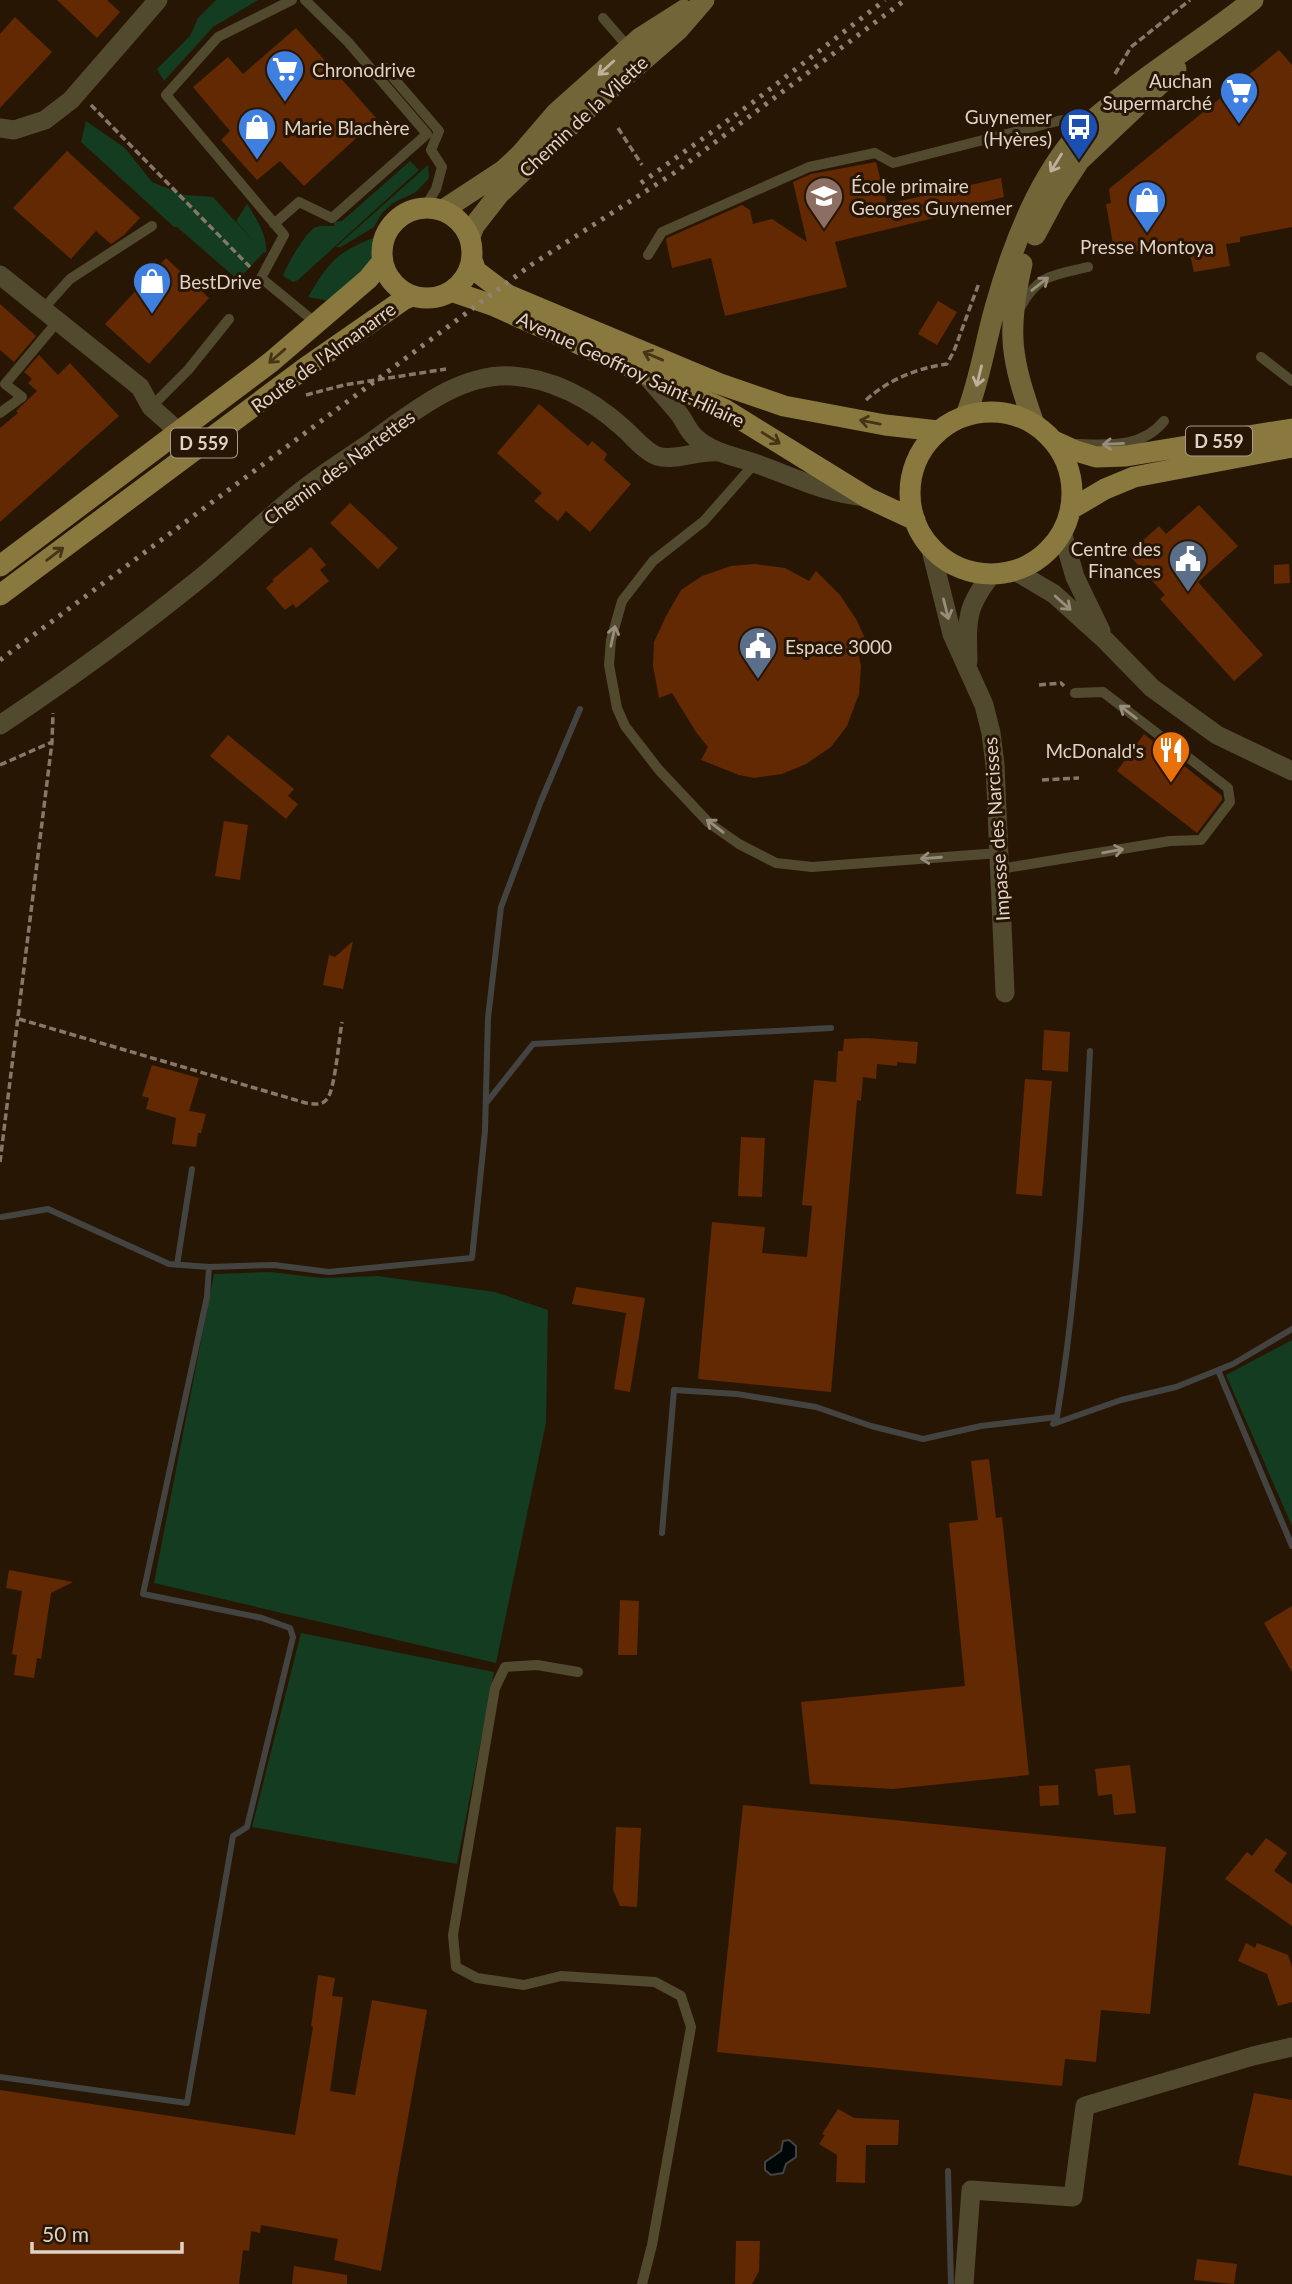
<svg xmlns="http://www.w3.org/2000/svg" width="1292" height="2284" viewBox="0 0 1292 2284" font-family="Lato,sans-serif">
<style>
.green{fill:#133c20}
.water{fill:#000708;stroke:#434441;stroke-width:2}
.lines{fill:none;stroke-linecap:round;stroke-linejoin:round}
.stream{stroke:#434441;stroke-width:6}
.building{fill:#632902}
.path{stroke:#867769;stroke-width:3.5;stroke-dasharray:7 3.5;stroke-linecap:butt}
.lane{stroke:#524a2f;stroke-width:10}
.street{stroke:#524a2f;stroke-width:19}
.secondary{stroke:#726538;stroke-width:21}
.primary{stroke:#8a793f;stroke-width:21}
.rail{stroke:#908173;stroke-width:5;stroke-dasharray:3.5 7;stroke-linecap:butt}
.oneway{stroke:#beb19c}
.oneway2{stroke:#988e7b}
.oneway3{stroke:#453416}
.labels{text-anchor:middle;dominant-baseline:central;stroke-width:6;stroke-linejoin:round;paint-order:stroke}
.shield{fill:#281605;stroke:#a89a8d;stroke-width:2}
.shield-label{font-size:18px;font-weight:bold;fill:#dfd2c7}
.poi-label{font-size:19px;fill:#dfd2c7;stroke:#281605;text-anchor:start}
.street-label{font-size:19px;fill:#dfd2c7;stroke:#281605}
</style>
<rect width="100%" height="100%" fill="#281605"/>
<path class="green" d="M216,0H258L213,27L164,81L157,69L190,36L198,18Z
M86,121L125,148L152,182L184,195L213,197L256,244L236,221L247,204C256,217 268,237 266,253L264,252L238,280L177,227H174L81,142Z
M410,161L419,170L298,280L293,282L283,276C286,266 307,230 316,227C321,225 329,226 334,226V222L342,221Z
M428,165L429,178L416,192L393,203L382,213L374,227L341,247H336Z
M378,236L373,260L329,301L308,297C331,259 336,253 378,236Z
M270,1272L322,1278L377,1276L495,1292L548,1310L546,1423L496,1663L154,1583L214,1274Z
M1292,1340V1526L1226,1375Z
M301,1633L494,1672L457,1864L252,1827Z"/>
<path class="water" d="M789,2140L796,2146V2157L786,2164L783,2173L771,2175L765,2170V2162L781,2151L783,2141Z"/>
<g class="lines">
<path class="stream" d="M487,1102L533,1044L831,1028
M2,1217L48,1209L169,1264L209,1267
M177,1265L192,1169
M1218,1370L1292,1546
M1057,1417C1077,1296 1084,1174 1090,1051
M662,1533L674,1390L737,1394L816,1407L871,1426L923,1439L981,1426L1057,1417L1053,1424L1121,1400L1176,1387L1233,1364L1292,1329
M0,2077L187,2103L233,1836L247,1827L293,1637L290,1628L262,1618L143,1594L207,1297L209,1267L274,1265L329,1272L472,1258L485,1131L488,1018L501,907L541,801L580,709
M948,2171L951,2284"/>
</g>
<path class="building" d="M57,0H107L120,12L97,38Z
M15,17L52,52L0,108V34Z
M296,28L377,119L304,186L280,161L257,180L221,140L230,131L193,87L228,57L243,74Z
M1279,50L1292,65V227L1240,237V242L1226,244L1230,266L1194,272L1189,250L1157,256L1156,248L1115,255L1106,204L1111,203L1109,189Z
M67,151L140,218L124,235L111,244L96,231L71,259L13,208Z
M876,162L887,204L1001,178L1004,197L958,208L959,212L835,242L847,287L725,316L711,258L672,268L666,240L667,238L742,205L750,210L753,224L772,219L807,242L793,182L811,174Z
M166,258L209,298L149,364L105,324Z
M938,301L957,312L937,345L918,334Z
M0,304L36,336L14,362L0,350Z
M39,355L58,375L70,363L119,416L0,522V428L18,413L16,411L37,391L28,383L32,379L24,372Z
M539,404L588,446L592,441L607,454L604,460L631,484L590,532L566,511L558,521L534,501L542,493L497,453Z
M350,503L398,548L378,569L330,523Z
M1199,505L1238,546L1198,582L1263,655L1234,681L1160,599L1165,595L1128,554L1159,526L1166,534Z
M311,547L326,565L320,570L329,581L296,608L293,604L285,610L266,588L274,581L272,580Z
M755,564L785,568L809,581L816,571L840,595L856,619L866,640L856,643L861,666L859,694L847,726L831,747L806,764L782,774L754,778L739,775L701,760L708,747L696,732L672,693L659,698L653,666L654,642L666,616L681,590L702,576L731,566Z
M1289,564L1290,583L1274,584V565Z
M1144,734L1222,796V800L1197,833L1117,771Z
M228,735L294,789L288,796L298,804L286,819L210,756Z
M224,821L248,825L240,880L215,876Z
M353,941L343,989L323,985L329,955L335,957Z
M1044,1030L1070,1032L1068,1072L1042,1070Z
M867,1038L918,1042L916,1064L897,1062V1066L877,1064L876,1079L863,1077L861,1101L857,1100L831,1392L698,1379L712,1222L765,1227L762,1253L807,1257L812,1206L802,1205L814,1080L836,1082L838,1051H843L844,1039Z
M152,1065L199,1078L189,1111L206,1114L201,1133H198L196,1147L172,1144L176,1118L146,1109L149,1098L142,1096Z
M1025,1079L1052,1081L1042,1196L1016,1194Z
M741,1137L765,1138L762,1197L738,1196Z
M576,1287L645,1298L630,1392L614,1389L626,1313L572,1304Z
M989,1459L996,1518L1002,1517L1029,1775L893,1789L810,1784L801,1702L965,1686L949,1523L978,1520L971,1461Z
M9,1570L73,1582L51,1593L41,1659L37,1658L34,1678L14,1675L17,1655L12,1654L22,1591L6,1588Z
M620,1600L639,1601L637,1655H618Z
M1292,1606V1672L1264,1623Z
M1130,1765L1136,1813L1114,1815L1112,1794L1098,1796L1095,1769Z
M1058,1785L1059,1805L1040,1806L1039,1786Z
M743,1805L1166,1847L1150,2014L1101,2010L1096,2062L1065,2059L1062,2086L717,2052Z
M616,1827L641,1828L637,1907L620,1906L613,1890Z
M1266,1838L1287,1853L1274,1871L1292,1884V1926L1225,1879L1247,1852L1252,1856Z
M1246,1943L1255,1948L1257,1943L1288,1955L1292,1967V2002L1278,2006L1267,1974L1238,1961Z
M318,1975L335,1978L332,1996L343,1997L330,2091L355,2095L372,2000L427,2010L381,2271L334,2260L338,2239L261,2225L260,2233L251,2231L249,2251L243,2250L239,2284H0V2090L295,2135L313,2027L311,2026Z
M1254,2093L1292,2100V2176L1238,2165Z
M838,2109L854,2118L899,2120L898,2145H866L865,2183L836,2182L837,2155L819,2144L825,2135L822,2134Z
M736,2241H760L759,2271L752,2284H735Z
M1197,2259L1237,2264L1234,2284L1194,2280Z
M294,2266L347,2275V2284H292Z"/>
<g class="lines">
<path class="path" d="M1115,74L1131,47L1190,0
M91,105L250,267
M618,128L642,165
M306,395L344,385L446,369
M866,400C888,380 917,368 947,364L954,351L979,283
M1039,685L1061,683L1064,686
M0,765L52,742
M1042,780L1079,778
M19,1019L306,1103C313,1104 322,1106 327,1099C335,1090 339,1038 342,1022
M0,1162L52,742L53,713"/>
<path class="lane" d="M292,0L218,37L166,95L284,235L261,278L316,323
M603,18L629,48
M384,67L439,131L431,150L442,167L436,189L425,207
M274,224L299,202L332,218L427,134L348,42L305,0
M648,255L662,232L809,167L875,153L893,163L1062,120L1089,121
M1021,306C1039,274 1054,275 1088,267
M43,309L70,279L152,226
M1261,357L1292,381
M151,407L188,370L229,319
M0,413L22,397L5,384L58,321
M1078,444C1110,445 1142,448 1164,421
M755,463L704,521L653,561L622,601L611,640L609,665L617,708L625,726L659,770L709,823L739,844L776,863L812,867L999,853
M1000,869L1170,841L1201,840L1230,802L1228,788L1103,692L1075,693
M578,1672L537,1665L505,1667L495,1688L453,1935L456,1967L477,1978L524,1985L561,1976L655,1982L681,1996L691,2027L652,2245L642,2284"/>
<path class="street" d="M0,128L14,130L45,120L71,100L158,0
M0,275L140,387L151,407L178,431
M645,374C656,388 669,401 680,415C685,422 688,431 695,437C710,452 734,456 754,463C792,476 826,494 867,497
M1062,532L1075,577L1101,631
M930,546L952,634L984,705L991,733L995,765L1005,993
M1015,571L1054,594L1106,641L1152,688L1217,735L1292,771
M968,661C967,620 965,608 992,574
M0,725C66,681 131,634 193,584C226,558 256,528 289,501C314,479 344,461 371,442C412,413 459,373 512,376C552,378 592,400 621,426C632,435 644,451 657,456C675,462 700,449 720,452
M964,2284L971,2190L1073,2197L1085,2106L1253,2056L1292,2047"/>
<path class="secondary" d="M443,210L504,170L520,155L556,113L640,38L684,10
M1035,235L1056,196L1079,161L1176,69
M470,237L474,226L499,194L594,103L679,29L704,0
M1022,264C1006,333 1011,359 1034,424
M966,415C980,380 985,343 995,308C1011,250 1035,186 1073,140C1084,126 1099,115 1112,104C1157,67 1207,37 1253,0"/>
<path class="primary" d="M382 253a45 45 0 1 1 90 0a45 45 0 1 1-90 0Z
M472,260L476,271L508,295L720,384L784,406L885,425L938,431
M451,291L492,305L724,409L868,498L915,520
M910 493a81 81 0 1 1 162 0a81 81 0 1 1-162 0Z
M1054,441L1076,451L1096,457L1126,456L1292,429
M1071,509L1105,489L1134,477L1292,447
M0,566L271,362L368,279L382,262
M0,595L305,368L403,300L412,296"/>
<path class="rail" d="M641,183L752,103L885,0
M0,660L531,265L674,173L905,0"/>
</g>
<defs><path id="oneway-shaft" d="M-6 0H5M1.5-3L5.5 0L1.5 3" fill="none" stroke-width="1.6" stroke-linecap="round" stroke-linejoin="round" transform="scale(1.75)"/></defs>
<g class="oneway">
<use href="#oneway-shaft" transform="translate(606 68) rotate(138)"/>
<use href="#oneway-shaft" transform="translate(1056 163) rotate(122)"/>
<use href="#oneway-shaft" transform="translate(979 376) rotate(104)"/>
</g>
<g class="oneway2">
<use href="#oneway-shaft" transform="translate(1040 284) rotate(-38)"/>
<use href="#oneway-shaft" transform="translate(1113 444) rotate(177)"/>
<use href="#oneway-shaft" transform="translate(1063 603) rotate(42)"/>
<use href="#oneway-shaft" transform="translate(946 609) rotate(76)"/>
<use href="#oneway-shaft" transform="translate(613 636) rotate(-78)"/>
<use href="#oneway-shaft" transform="translate(1128 712) rotate(-143)"/>
<use href="#oneway-shaft" transform="translate(715 826) rotate(-142)"/>
<use href="#oneway-shaft" transform="translate(1113 851) rotate(-10)"/>
<use href="#oneway-shaft" transform="translate(931 858) rotate(176)"/>
</g>
<g class="oneway3">
<use href="#oneway-shaft" transform="translate(277 356) rotate(139)"/>
<use href="#oneway-shaft" transform="translate(653 356) rotate(-157)"/>
<use href="#oneway-shaft" transform="translate(870 422) rotate(-169)"/>
<use href="#oneway-shaft" transform="translate(771 438) rotate(32)"/>
<use href="#oneway-shaft" transform="translate(55 554) rotate(-37)"/>
</g>
<defs>
<g id="supermarket-pin" transform="scale(2.0125)"><path d="M0 17L-7.5 6A9.5 9.5 0 1 1 7.5 6Z" fill="#3f7fe0" stroke="#281605"/><path d="M-6-5.5h2.5l.6 2H6L4.5 2H-2.5L-4.4-4H-6ZM-1.5 3.2a1.3 1.3 0 1 0 .1 0ZM3 3.2a1.3 1.3 0 1 0 .1 0Z" fill="#fff"/></g>
<g id="shop-pin" transform="scale(2.0125)"><path d="M0 17L-7.5 6A9.5 9.5 0 1 1 7.5 6Z" fill="#3f7fe0" stroke="#281605"/><path d="M-5-2.5h2.3a2.7 3.5 0 0 1 5.4 0H5L5.5 6h-11ZM-1.5-2.5h3a1.5 2.3 0 0 0-3 0Z" fill="#fff"/></g>
<g id="bus-pin" transform="scale(2.0125)"><path d="M0 17L-7.5 6A9.5 9.5 0 1 1 7.5 6Z" fill="#1a4fb4" stroke="#281605"/><path d="M-5-6H5V4H4V6H2V4H-2V6H-4V4H-5ZM-3.5-4V0h7V-4ZM-3.5 1.2v1.5H-2V1.2ZM2 1.2v1.5H3.5V1.2Z" fill="#fff"/></g>
<g id="school-pin" transform="scale(2.0125)"><path d="M0 17L-7.5 6A9.5 9.5 0 1 1 7.5 6Z" fill="#8d6e63" stroke="#281605"/><path d="M0-5L7-2L0 1L-7-2ZM-4 1L0 2.5L4 1V4Q0 6-4 4Z" fill="#fff"/></g>
<g id="civic-pin" transform="scale(2.0125)"><path d="M0 17L-7.5 6A9.5 9.5 0 1 1 7.5 6Z" fill="#5c6f8a" stroke="#281605"/><path d="M-.6-6.5H3V-4.5H.6V-3L4-1V1h2V6H-6V1h2V-1L-.6-3ZM-1.2 2.5V6h2.4V2.5Z" fill="#fff"/></g>
<g id="restaurant-pin" transform="scale(2.0125)"><path d="M0 17L-7.5 6A9.5 9.5 0 1 1 7.5 6Z" fill="#e8710a" stroke="#281605"/><path d="M-5-6h1v4h1v-4h1v4h1v-4h1v5L-1.5 .5V6h-2V.5L-5-1ZM5-6V6H3V1.5H1.5Q1.5-4 5-6Z" fill="#fff"/></g>
</defs>
<g fill-rule="evenodd">
<use href="#supermarket-pin" x="285" y="69"/>
<use href="#supermarket-pin" x="1239" y="91"/>
<use href="#shop-pin" x="257" y="127"/>
<use href="#bus-pin" x="1079" y="127"/>
<use href="#school-pin" x="824" y="196"/>
<use href="#shop-pin" x="1147" y="200"/>
<use href="#shop-pin" x="152" y="281"/>
<use href="#civic-pin" x="1188" y="559"/>
<use href="#civic-pin" x="758" y="646"/>
<use href="#restaurant-pin" x="1171" y="750"/>
</g>
<g class="labels">
<g class="shield">
<rect x="1186" y="426.5" width="66" height="29" rx="5"/>
<rect x="171" y="428.5" width="66" height="29" rx="5"/>
</g>
<g class="shield-label">
<text x="1219" y="441">D 559</text>
<text x="204" y="443">D 559</text>
</g>
<g class="poi-label">
<text x="312" y="69">Chronodrive</text>
<text x="1212" y="80" text-anchor="end">Auchan<tspan x="1212" dy="22">Supermarché</tspan></text>
<text x="1052" y="116" text-anchor="end">Guynemer<tspan x="1052" dy="22">(Hyères)</tspan></text>
<text x="284" y="127">Marie Blachère</text>
<text x="851" y="185">École primaire<tspan x="851" dy="22">Georges Guynemer</tspan></text>
<text x="1147" y="246" text-anchor="middle">Presse Montoya</text>
<text x="179" y="281">BestDrive</text>
<text x="1161" y="548" text-anchor="end">Centre des<tspan x="1161" dy="22">Finances</tspan></text>
<text x="785" y="646">Espace 3000</text>
<text x="1144" y="750" text-anchor="end">McDonald's</text>
</g>
<g class="street-label">
<text transform="translate(583 116) rotate(-43)">Chemin de la Vilette</text>
<text transform="translate(323 357) rotate(-36)">Route de l'Almanarre</text>
<text transform="translate(631 369) rotate(25)">Avenue Geoffroy Saint-Hilaire</text>
<text transform="translate(339 467) rotate(-36)">Chemin des Nartettes</text>
<text transform="translate(996 829) rotate(-94)">Impasse des Narcisses</text>
</g>
</g>
<path d="M32 2242v10h150v-10" fill="none" stroke="#dfd2c7" stroke-width="3.5"/>
<text x="42" y="2242" font-size="21" fill="#dfd2c7" stroke="#281605" stroke-width="5" paint-order="stroke">50 m</text>
</svg>
